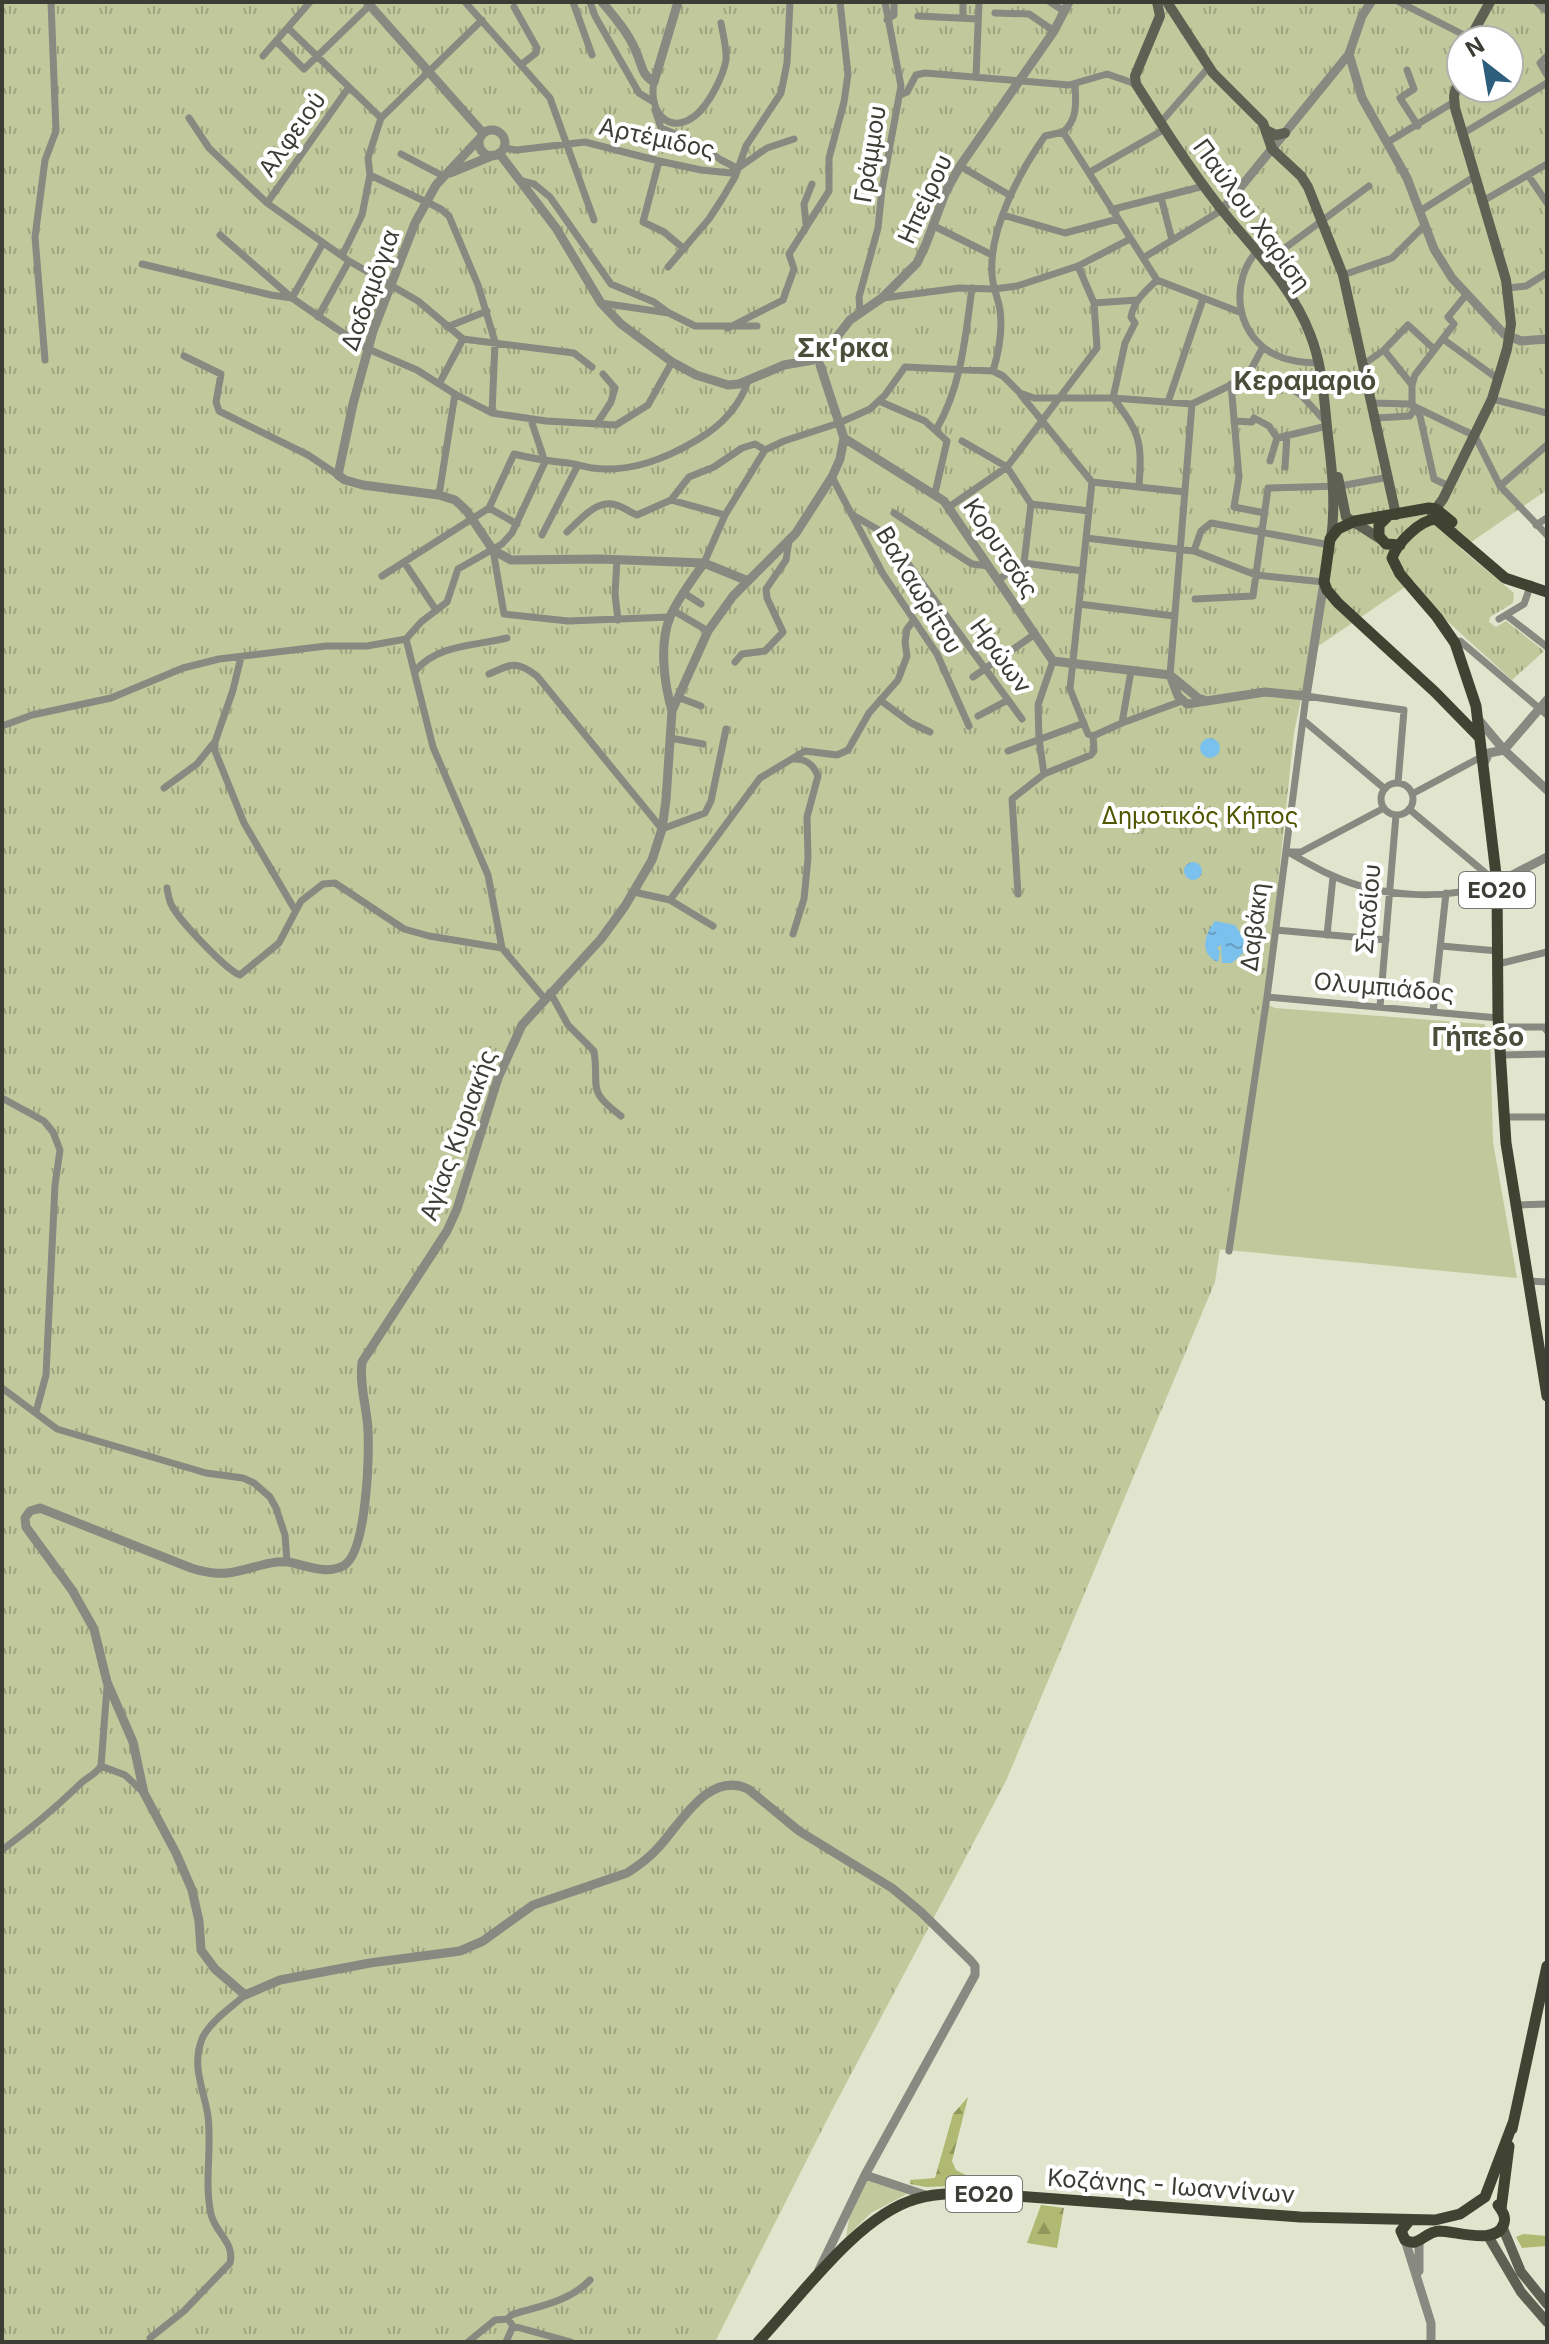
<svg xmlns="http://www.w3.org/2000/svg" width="1549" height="2344" viewBox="0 0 1549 2344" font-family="Inter,sans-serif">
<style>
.grass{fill:#c1c89b}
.forest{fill:url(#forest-firs)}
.park{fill:url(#park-tufts);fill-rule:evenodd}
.water{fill:url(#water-ripples)}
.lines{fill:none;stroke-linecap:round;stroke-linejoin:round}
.minor{stroke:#888980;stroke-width:7}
.tertiary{stroke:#888980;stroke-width:9}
.secondary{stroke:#5d6052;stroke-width:10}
.primary{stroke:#404332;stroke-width:11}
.labels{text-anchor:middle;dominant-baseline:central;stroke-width:8;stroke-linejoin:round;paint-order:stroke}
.shield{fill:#fff;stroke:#767771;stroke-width:2}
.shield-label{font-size:22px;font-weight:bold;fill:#3c3d34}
.street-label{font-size:24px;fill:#3c3d34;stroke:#fff}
.park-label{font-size:24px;fill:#505700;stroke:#fff}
.neighbourhood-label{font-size:26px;font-weight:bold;fill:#4a4d39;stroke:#fff}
</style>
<defs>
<pattern id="forest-firs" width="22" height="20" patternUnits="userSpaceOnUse" patternTransform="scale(2)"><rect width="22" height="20" fill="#b0b971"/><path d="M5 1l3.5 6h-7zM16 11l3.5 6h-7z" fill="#90985e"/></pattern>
<pattern id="park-tufts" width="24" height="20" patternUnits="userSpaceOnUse" patternTransform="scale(2)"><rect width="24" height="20" fill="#c1c89b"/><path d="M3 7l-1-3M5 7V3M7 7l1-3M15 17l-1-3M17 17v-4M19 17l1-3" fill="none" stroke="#9ea47f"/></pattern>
<pattern id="water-ripples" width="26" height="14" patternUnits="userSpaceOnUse" patternTransform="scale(2)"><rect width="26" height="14" fill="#7bc1ee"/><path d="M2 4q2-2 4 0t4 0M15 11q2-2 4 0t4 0" fill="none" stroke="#669ec2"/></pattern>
</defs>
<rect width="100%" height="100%" fill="#e1e5cd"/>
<path class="grass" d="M1258,1000L1275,1008L1484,1024L1490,1032L1493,1142L1517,1278L1175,1245Z
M866,2180L907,2194L871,2213L846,2237L851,2208Z"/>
<path class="forest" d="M968,2097L952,2161L956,2170L974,2179L975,2185L926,2187L910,2184V2180L935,2178L953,2114Z
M1041,2205L1064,2208L1057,2248L1027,2243Z
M1523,2234L1547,2236V2246L1522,2248L1516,2237Z"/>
<path class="park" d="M2,2H1547V490L1461,549L1514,593L1513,603L1490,617L1489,622L1496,627L1506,621L1544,651L1512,680L1445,619L1414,581L1311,651L1294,733L1265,1007L1256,1011L1215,1282L1006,1781L830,2114L715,2342H2ZM1461,40H1509V88H1461Z"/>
<path class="water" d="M1200 748a10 10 0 1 1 20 0a10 10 0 1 1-20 0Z
M1184 871a9 9 0 1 1 18 0a9 9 0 1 1-18 0Z
M1215,921L1235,925L1245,940L1243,953L1232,963H1222L1221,945L1217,948L1220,951L1218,962C1199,954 1204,935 1215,921Z"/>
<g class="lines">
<path class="minor" d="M465,2L550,98L594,220
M573,2L592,55
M590,2L595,16L639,93L652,101
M963,2V17
M1050,2L1064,11
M1399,2L1470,38
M514,7L537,48L536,53L522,64
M995,13L1029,14L1054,31
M918,16L978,19
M887,20L894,15V2
M288,28L381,118
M276,41L304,69L370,5
M263,56L310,2
M1547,56L1540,63L1547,75
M1407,70L1414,89L1400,98L1418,126
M976,77L979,2
M654,82C648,111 669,137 696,115C709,104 723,77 726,60C727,49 723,35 721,23
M900,95L907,92L916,75L925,73L1069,85L1107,74L1136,84
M655,110L661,128L697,143L721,160L737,168
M189,118L209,148L267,203L349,261L418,301L463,339L574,353L592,367
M1161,122L1209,67
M1063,132L1157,280L1242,313
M1063,132C1078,120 1076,102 1075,84
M1462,134L1547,83
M1388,142L1454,102
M503,148L517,150L585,142L659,161L701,170L731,173L767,148L794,139
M401,154L443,176
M659,161L643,222L664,232L684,249
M960,166L1011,196
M1090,172L1165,129
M370,175L441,209L449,216L478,285L495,342L492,413
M1528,175L1547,203
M522,181L534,184L550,197L611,284L654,302L669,313L695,326H757
M1161,197L1172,240
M1481,202L1547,164
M267,203L349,87
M1114,209L1204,186
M1420,211L1474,177
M1003,215L1065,233L1118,219
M806,224L804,204L812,184
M934,226L992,255
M220,235L292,298L337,329L368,349L417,370L455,394L492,413L546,421L616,425L648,405L672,362
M1257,251C1231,280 1234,330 1270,352C1285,361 1301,363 1319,363
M342,256L362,215L370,175L368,158L381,118L482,20
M1143,258L1222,210
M1266,262L1369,186
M142,264L271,295L292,298L323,243
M668,267L709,219L722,199L735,177L746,146L781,93L787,63L790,2
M1343,275L1392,258L1424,226
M1508,288L1526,286L1547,273
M883,298L959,288L994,289L1017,286L1078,266L1130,239
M601,303L669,313
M1094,303L1137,300
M860,312L859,297L878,228L882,189L901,86L885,2
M318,317L349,261
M447,327L487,311
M728,328L783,300L794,269L789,254L829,191V158L844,102L848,74L840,2
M1443,339L1498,379
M1384,350L1412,385
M184,356L221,374L216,402L219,411L308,455L338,475
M45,360L35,237L45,160L56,131L51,2
M1364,364L1384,350L1408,325L1434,349
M993,371C999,351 1003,331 1000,310C998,297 992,286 992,273C989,229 1020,171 1045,136L1063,132
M1247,377L1263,347
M439,384L463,339
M1231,384L1239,477L1234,507L1265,513
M1021,395L1092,482L1070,689L1088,734L1093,736
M1492,399L1547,413
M879,401L925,421L947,441L935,493
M1168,402L1203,299
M1372,403L1409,404L1475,436L1500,486L1547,535
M1376,418L1410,416L1415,408
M1234,421L1252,422L1254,418L1269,426L1277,438
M532,423L545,462
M596,425L611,402L615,388L603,374
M936,430C962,385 965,338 972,288
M962,441L1007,467L1031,504
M1270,461L1277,438L1327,426
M1285,467L1287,435
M832,477L883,574L937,654L969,726
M1092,482L1185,492
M1449,486L1434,479L1420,416L1412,403V385L1415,375L1454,324L1448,317L1466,295
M1500,486L1547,445
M1139,487C1142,442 1141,434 1113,398L1125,343L1135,323L1131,317C1134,300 1145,292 1157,280
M439,495L455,394
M671,500L725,515
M949,507L1007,467L1097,348L1094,303L1078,266
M489,508L517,524
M894,513L964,559L972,564L989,566
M851,514L877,529L893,543L1022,719
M1536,525L1547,518
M567,532C579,521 595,501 612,504C621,505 629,512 637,515L671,500L689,477L714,467L742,448L755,444L765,450
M542,535L578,465
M1086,538L1194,551L1256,575L1324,582
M493,550L504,614L568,621L670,617
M1194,551L1201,531L1211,523L1330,545
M617,559L615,594L618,620
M404,562L436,610
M704,563L725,515L765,450L784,441L839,423L870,409L885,395L905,367L993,371L1003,376L1020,393L1034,398H1113L1192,404L1247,377L1266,380L1287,386L1301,395L1325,421
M1024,563L1031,504L1089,511
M382,576L489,508L514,454C533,459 549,461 568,463C577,464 584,467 592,468C630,473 665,459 697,440C721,426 739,408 748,381
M998,580L1024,563L1083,571
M684,593L701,604
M1195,599L1253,596L1268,488L1340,486L1389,477
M1079,604L1174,616
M674,611L708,631
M1506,615L1547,647
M1499,619L1524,604L1531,584
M406,639L433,747L488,875L502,948L545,999
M406,639L421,622L447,602L458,569L502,544L512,533L545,462
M1455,643L1460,641L1547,715
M241,657L233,690L215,742V751L244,823L295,910
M735,662L742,654L765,651L783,632L767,598L766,589L786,560L789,541
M415,671C438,644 475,646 507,638
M489,674C511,664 516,660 537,676L662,829L705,813L711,801L726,729
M1170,675L1192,404
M973,677L1035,634
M680,698L701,706
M880,700L911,723L930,732
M978,716L1008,700
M1303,720L1385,789
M1122,723L1131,671
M2,726L32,715L111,698L183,668L219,659L326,646H367L406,639
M1093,736L1122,723L1182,701
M670,738L703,744
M1008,751L1084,723
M793,759C806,758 813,764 818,776L807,817L808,858L804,899L793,934
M1044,774L1039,739L1038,705L1053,661
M1381 799a16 16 0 1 1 32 0a16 16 0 1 1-32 0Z
M164,788L197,764L213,744
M1412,794L1483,756
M1409,809L1495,881
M1286,851C1301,859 1315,868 1331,875C1380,898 1446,901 1497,883
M1288,852H1301L1384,808
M167,888C168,894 169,901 172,906C180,921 226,970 240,975L279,943L301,901L323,884L335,883L404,929L429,936L502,948
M634,892L670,900L713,926
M1018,894L1012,799L1044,774L1091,755L1094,751L1093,736
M670,900L760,778L805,751L837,755L848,750L869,713L898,680L907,656L905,642L907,629L914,620
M1276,930L1386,940
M1327,935L1333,877
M1441,946L1498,951
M1498,964L1547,952
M550,992L568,1025L594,1051C600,1088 585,1089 621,1116
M1267,997L1498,1018
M1380,1007L1396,815
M1433,1012L1446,893
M1498,1027H1544L1547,1031
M1499,1055L1547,1054
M2,1098L44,1121L53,1132L60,1150L55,1185L46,1375L36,1412
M1504,1117H1547
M1515,1205L1547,1204
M1229,1251L1267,997L1306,696L1404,710L1398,783
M1528,1281L1547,1282
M2,1388L57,1429L206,1473L243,1478L254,1483L270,1497L276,1508L285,1535L287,1562
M101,1766L125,1775L144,1793
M2,1850C29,1830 53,1810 77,1787C85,1778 94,1776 101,1766L107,1687
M508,2319L513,2326L571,2342
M150,2342V2338L184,2311L230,2263C235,2242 215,2233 211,2214C204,2183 212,2149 208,2116C204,2090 191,2066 202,2039C209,2022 232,2007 245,1995
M468,2342L495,2320L508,2319L511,2315C539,2306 569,2302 590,2280
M506,2342L513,2326"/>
<path class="tertiary" d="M367,2L483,133
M602,2C618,21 632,37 640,62C643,71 645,77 654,82L678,2
M1538,2L1547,10
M1349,54L1362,98L1407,178L1434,249L1452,278L1504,334L1521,341L1547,339
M479 143a13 13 0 1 1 26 0a13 13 0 1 1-26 0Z
M480,138L436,185L415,223L373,331L353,404L338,475L345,480L363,485L439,495L455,500L466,510L493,550L511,560L600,559L704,563L748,581
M499,153L556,228L601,303L621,324L672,362L696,375L728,385L739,384L784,365L813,360
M450,173L494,155
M1222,210L1349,54L1362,16L1371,2
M822,356L850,320L882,298L917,263L926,244L946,191L960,166L1054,31L1069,2
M820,365L844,438L944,501L1053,661L1170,675L1198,698L1204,700
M1170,675L1178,696L1187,704L1265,692L1306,696L1324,582
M672,711C664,683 659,644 670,617C678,598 692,580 704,563
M1478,719L1504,750L1547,790
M1484,763L1489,753L1504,750L1547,700
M1497,883L1547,857
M865,2175L928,2196
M1405,2240L1431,2323V2342
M819,2270L865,2175L975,1975V1966L971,1961L921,1912L892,1888L799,1831L748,1789C708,1770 680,1825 657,1849C648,1859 638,1866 627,1873L533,1905L483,1941L460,1951L370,1963L280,1980L245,1995L215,1969L201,1950L199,1921L192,1890L176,1853L144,1793L133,1742L107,1682L94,1629L72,1590L26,1527L25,1518L30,1511L40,1508L191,1568C203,1572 215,1574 227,1573C247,1571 268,1560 288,1562C306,1565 325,1575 343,1566C367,1554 369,1456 368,1430C367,1407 359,1386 362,1362L447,1231L457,1209L498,1078L522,1025L601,939L625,906L652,860L662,829L666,800L672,711L708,631L733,596L796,533L832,477L840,459L844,438
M1419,2271V2241"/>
<path class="secondary" d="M1157,2L1160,16
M1167,2L1213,73L1263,123L1272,149L1301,176L1308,187L1343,275L1396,515
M1160,16L1135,76L1136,84C1162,125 1188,166 1218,205C1250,246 1291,284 1310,334C1323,366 1324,401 1328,436C1332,470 1336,504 1331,539
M1469,40L1490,2
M1266,130L1276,135L1285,133
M1338,477L1346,517L1382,540
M1432,514L1443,499L1492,399L1507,349L1511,324L1506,280L1455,108L1454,96L1461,70
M1502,2226L1521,2272L1547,2304
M1488,2236L1521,2292L1547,2322"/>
<path class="primary" d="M1387,517L1379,525V536L1386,544L1400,545
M1452,522L1436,509L1429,508L1355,521L1338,529L1330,539L1324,582L1327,590L1338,603L1435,692L1479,737
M1547,592L1505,578L1436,519C1420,520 1397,543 1392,558L1400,574L1437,617L1455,643L1476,706L1497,883L1498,1018L1506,1143L1547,1396
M1512,2129L1547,1966
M1501,2209L1509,2146
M1409,2221L1401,2231L1405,2240C1419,2248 1424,2232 1439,2231C1457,2231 1498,2246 1504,2223C1506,2216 1502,2211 1498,2205
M758,2342C800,2298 857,2216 916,2199C939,2192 965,2193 989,2194L1300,2217L1435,2220L1460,2214L1485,2197L1513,2123"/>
</g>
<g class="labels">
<g class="shield">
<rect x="1459" y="872" width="76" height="36" rx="6"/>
<rect x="946" y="2176" width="76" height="36" rx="6"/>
</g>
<g class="shield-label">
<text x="1497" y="890">ΕΟ20</text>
<text x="984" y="2194">ΕΟ20</text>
</g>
<g class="street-label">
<text transform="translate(292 134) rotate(-55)">Αλφειού</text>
<text transform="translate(657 138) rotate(12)">Αρτέμιδος</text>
<text transform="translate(870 154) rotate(-81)">Γράμμου</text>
<text transform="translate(925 199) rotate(-65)">Ηπείρου</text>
<text transform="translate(1252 215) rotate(54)">Παύλου Χαρίση</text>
<text transform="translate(370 290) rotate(-70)">Δαδαμόγια</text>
<text transform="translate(1001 548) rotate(56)">Κορυτσάς</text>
<text transform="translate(919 590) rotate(59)">Βαλαωρίτου</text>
<text transform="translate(1001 656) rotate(54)">Ηρώων</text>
<text transform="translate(1368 909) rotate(-85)">Σταδίου</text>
<text transform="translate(1254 927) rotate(-83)">Δαβάκη</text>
<text transform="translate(1384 987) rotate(5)">Ολυμπιάδος</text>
<text transform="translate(458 1135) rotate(-70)">Αγίας Κυριακής</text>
<text transform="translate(1171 2186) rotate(4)">Κοζάνης - Ιωαννίνων</text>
</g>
<g class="park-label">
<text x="1200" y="815">Δημοτικός Κήπος</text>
</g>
<g class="neighbourhood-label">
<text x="843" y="347">Σκ'ρκα</text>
<text x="1305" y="380">Κεραμαριό</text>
<text x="1478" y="1036">Γήπεδο</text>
</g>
</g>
<rect width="1549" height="2344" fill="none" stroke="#3c3d34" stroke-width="8"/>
<g transform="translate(1485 64) rotate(329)"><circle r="38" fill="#ffffff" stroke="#b1b1ae" stroke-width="2"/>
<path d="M0-6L14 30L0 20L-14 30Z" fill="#2d5e7c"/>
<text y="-12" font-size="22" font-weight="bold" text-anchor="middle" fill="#3c3d34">N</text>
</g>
</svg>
